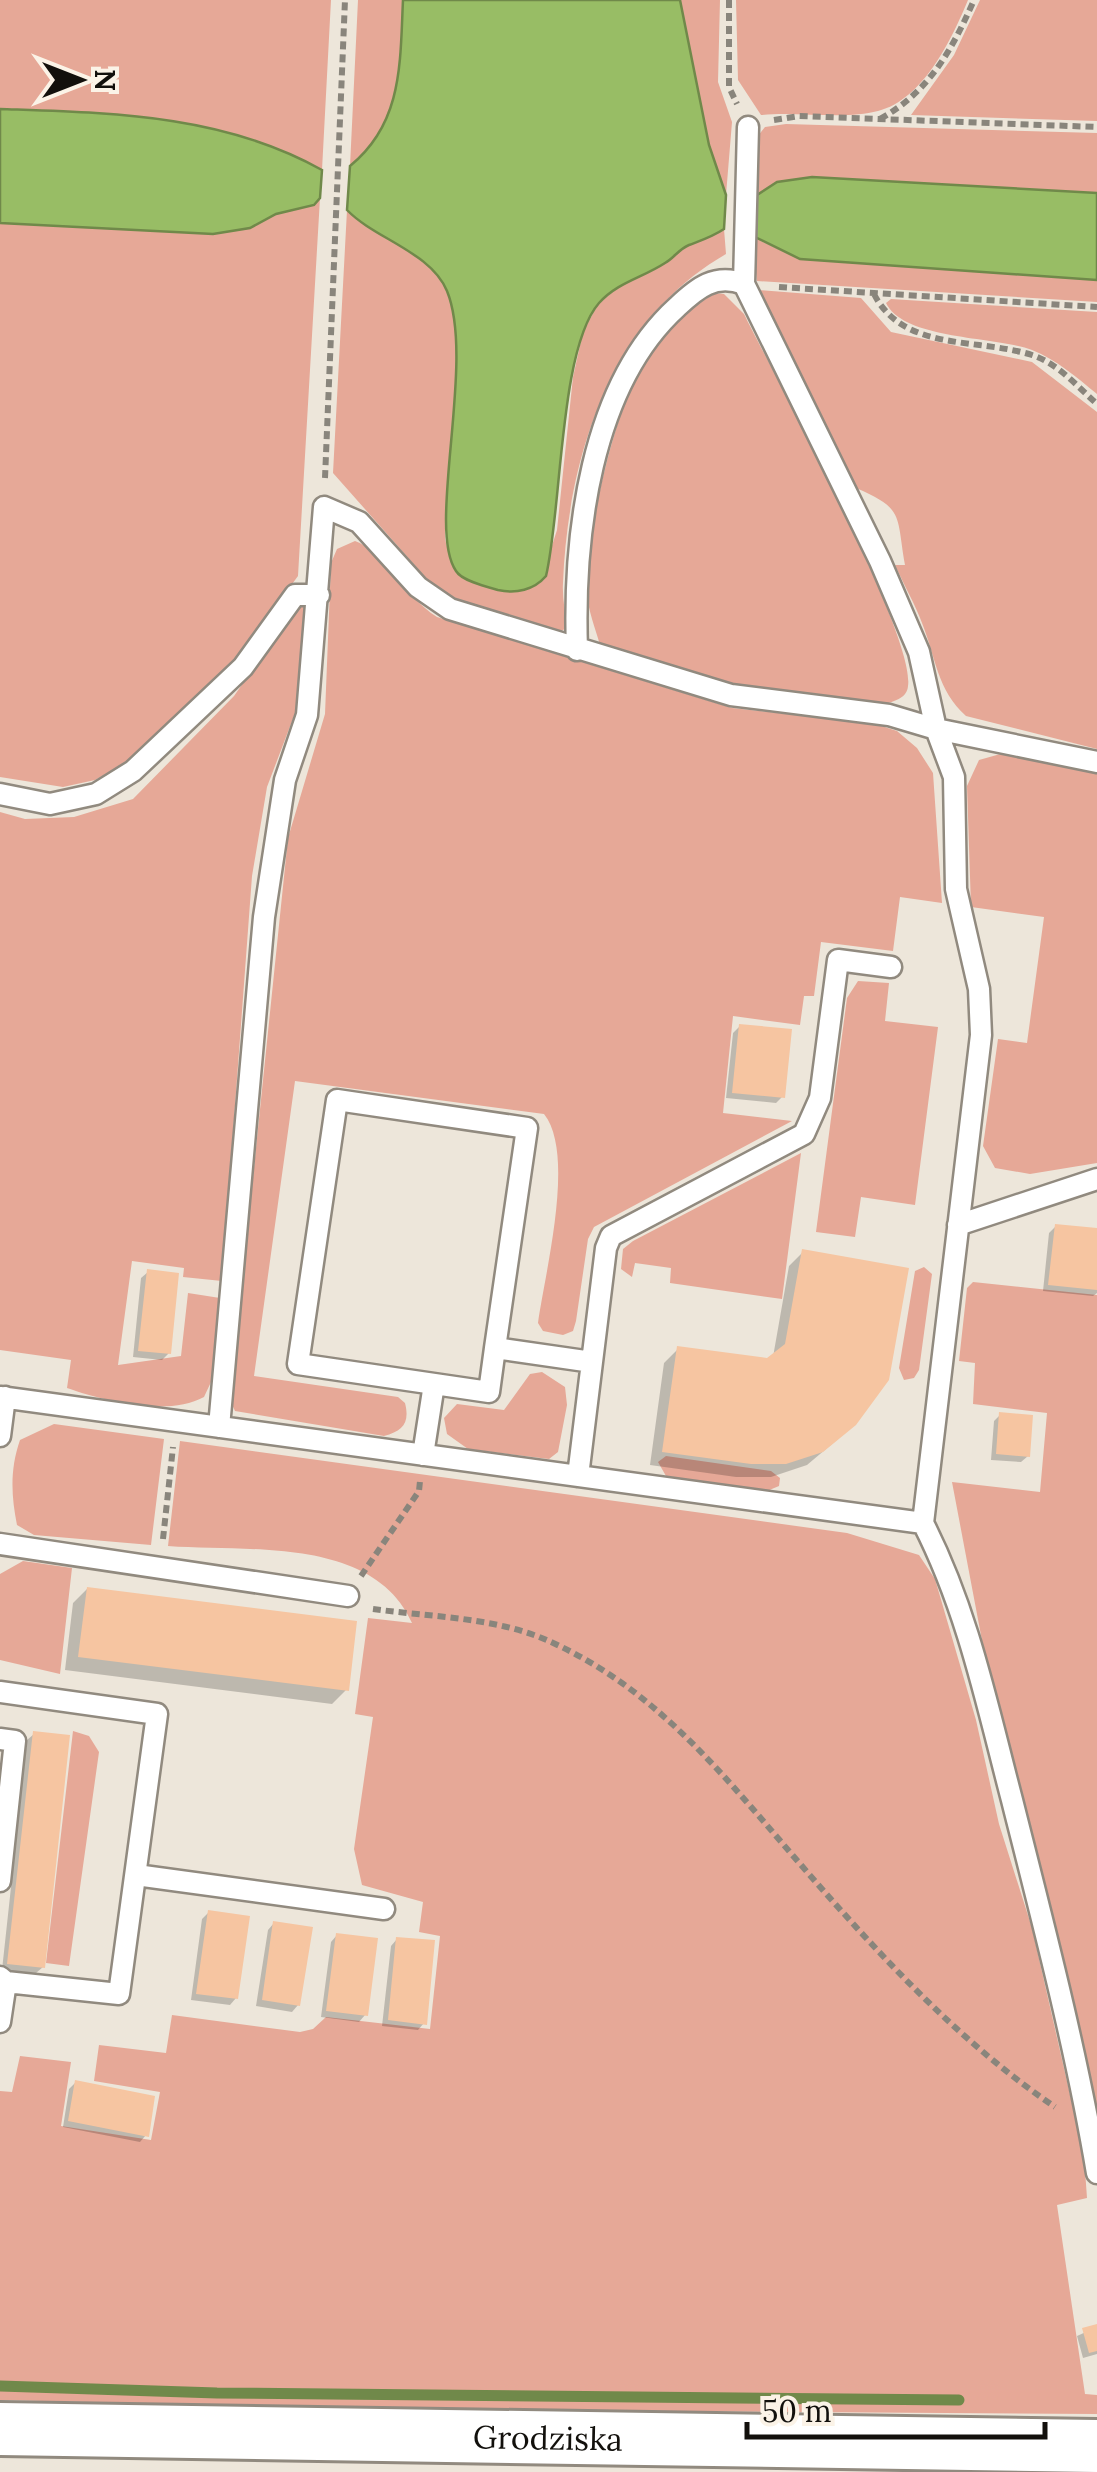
<svg xmlns="http://www.w3.org/2000/svg" width="1097" height="2472" viewBox="0 0 1097 2472" font-family="Lora,serif">
<style>
.green{fill:#e6a897}
.water{fill:#98bd65;stroke:#70894a;stroke-width:2.5}
.shadow{fill:#0003}
.lines{fill:none;stroke-linecap:round;stroke-linejoin:round}
.stream{stroke:#70894a;stroke-width:11}
.building{fill:#f6c5a1}
.lane-casing{stroke:#918a7f;stroke-width:25}
.secondary-casing{stroke:#918a7f;stroke-width:58}
.path{stroke:#89857c;stroke-width:6;stroke-dasharray:8 5;stroke-linecap:butt}
.lane{stroke:#fff;stroke-width:20}
.secondary{stroke:#fff;stroke-width:52}
.labels{text-anchor:middle;dominant-baseline:central;stroke-width:8;stroke-linejoin:round;paint-order:stroke}
.street-label{font-size:32px;fill:#12100c;stroke:#fbf3e7}
</style>
<rect width="100%" height="100%" fill="#ede6da"/>
<path class="green" d="M0,0H331L322,170C222,114 111,113 0,109Z
M358,0H403C400,63 403,123 350,166Z
M680,0H720L718,82L732,122L726,195L709,145Z
M736,0H968C952,39 923,100 878,111C845,120 797,111 761,115L738,80Z
M980,0H1097V121L911,115L954,55Z
M786,124L1097,133V193L812,177L777,182L754,197L757,137L765,127Z
M320,198L298,576L231,667L141,754L95,780L63,787L0,777V223L213,234L250,228L276,214L314,205Z
M347,210C372,236 411,246 435,271C481,317 444,473 445,535C445,546 452,560 456,571C480,589 512,597 540,583L557,530L573,377L583,332L598,304L631,277L665,263L686,245L724,229L726,254C611,320 568,456 563,583C562,598 566,613 566,628L557,634L442,596L333,473Z
M751,231L761,241L800,259L1097,280V302L757,281Z
M759,290L861,298L891,332L1032,362L1097,412V749L966,716C937,690 936,658 922,623C915,604 904,585 895,565H905C896,515 905,509 856,488Z
M715,293L724,294L744,314C774,375 916,636 908,686C907,698 896,700 886,704L743,687L600,645C595,628 588,610 587,593C586,538 609,440 630,390C645,352 681,313 715,293Z
M891,299L1097,312V394C1076,377 1057,360 1032,350C995,336 904,340 886,303Z
M355,541C381,550 405,597 437,617L732,708L872,723L897,731L917,748L933,773L942,903L900,897L893,951L821,942L814,996H804L800,1025L733,1016L723,1113L792,1121L594,1227L588,1239L576,1321L573,1331L563,1335L543,1331L538,1323C545,1272 576,1154 544,1114L295,1081L254,1376L398,1397L405,1403C410,1423 403,1431 384,1436L235,1411L230,1400L288,838L325,714L331,563L337,549Z
M306,604L297,708L267,787L252,876L222,1281L183,1277L184,1268L132,1261L118,1365L181,1356L188,1293L220,1298L211,1382L204,1397C168,1417 104,1401 67,1388L71,1360L0,1350V812L25,819L74,817L133,799L234,696L296,607Z
M1011,751L1097,771V1163L1030,1174L995,1168L983,1146L998,1039L1027,1043L1044,917L971,907L967,786L979,760Z
M858,981L889,983L885,1021L938,1027L915,1205L861,1197L855,1237L816,1232L847,998Z
M801,1153L782,1299L670,1283L671,1268L635,1263L632,1277L621,1269L623,1249L633,1241Z
M924,1267L932,1274L919,1370L914,1378L904,1380L899,1368L915,1271Z
M973,1282L1097,1295V2120L998,1725L952,1482L1040,1492L1047,1413L973,1404L975,1363L959,1361L967,1288Z
M542,1372L565,1387L567,1405L558,1452L549,1459L468,1449L447,1434L444,1418L457,1404L504,1410L530,1374Z
M54,1424L164,1439L151,1545L34,1535L17,1525C11,1495 10,1469 20,1440Z
M180,1441L847,1533L919,1555L935,1579L976,1720L999,1824L1032,1928L1084,2156L1087,2198L1057,2205L1085,2394L1097,2395V2414L389,2409L0,2400V2091L12,2092L20,2056L71,2062L61,2126L151,2140L160,2092L94,2081L99,2045L166,2053L172,2015L300,2032L313,2029L326,2017L430,2029L440,1936L419,1932L423,1902L362,1885L354,1849L373,1717L355,1714L368,1618L412,1623C373,1536 248,1552 168,1546Z
M666,1456L771,1471L780,1478L779,1486L767,1491L666,1476L658,1462Z
M23,1561L72,1568L60,1674L0,1660V1574Z
M73,1731L89,1736L99,1752L69,1966L46,1963Z"/>
<path class="water" d="M403,0H680L709,145L726,195L724,229C712,237 702,240 689,245C679,249 674,258 665,263C642,278 618,282 599,303C559,349 562,509 546,576C534,590 516,594 498,590C487,587 462,581 456,571C426,528 476,362 447,291C431,252 375,239 347,210L350,166C403,123 400,63 403,0Z
M0,109C111,113 222,114 322,170L320,198L314,205L276,214L250,228L213,234L0,223Z
M812,177L1097,193V280L800,259L753,236L754,197L777,182Z"/>
<path class="shadow" d="M740,1026L782,1097L776,1103L726,1098L733,1033Z
M1056,1226L1097,1231V1293L1093,1296L1043,1291L1049,1233Z
M803,1252L839,1438L807,1465L771,1477H736L650,1465L664,1363L678,1349L767,1361L773,1357L789,1266Z
M148,1272L169,1353L162,1360L133,1357L141,1278Z
M1000,1415L1028,1456L1021,1462L991,1460L994,1421Z
M87,1589L346,1690L332,1704L65,1670L73,1603Z
M34,1734L43,1967L36,1973L2,1970L27,1740Z
M209,1912L236,1998L230,2005L191,2000L202,1919Z
M274,1923L298,2005L292,2012L256,2006L268,1930Z
M337,1935L365,2015L359,2022L321,2017L331,1942Z
M397,1939L424,2023L418,2030L382,2026L391,1946Z
M75,2083L146,2135L140,2142L63,2127L69,2089Z
M1097,2327V2354L1083,2358L1077,2336Z"/>
<g class="lines">
<path class="stream" d="M0,2386L217,2393L959,2400"/>
</g>
<path class="building" d="M739,1024L792,1029L785,1098L732,1093Z
M1055,1224L1097,1228V1290L1048,1285Z
M802,1249L909,1268L889,1380L856,1425L823,1452L786,1464H751L662,1452L677,1346L767,1358L785,1344Z
M147,1269L179,1273L171,1354L138,1351Z
M999,1412L1033,1415L1030,1457L996,1454Z
M87,1587L357,1621L349,1691L78,1657Z
M33,1731L70,1735L45,1968L7,1964Z
M208,1910L250,1916L238,1999L196,1994Z
M273,1921L313,1927L300,2006L262,2000Z
M336,1933L378,1938L368,2016L326,2011Z
M396,1937L435,1940L427,2025L388,2020Z
M75,2080L155,2096L149,2137L68,2121Z
M1097,2324V2351L1089,2353L1082,2328Z"/>
<g class="lines">
<g class="lane-casing">
<path id="lane" d="M748,127L744,284L880,561L919,652L936,729L1097,762
M577,650C573,537 590,386 677,307C697,288 715,273 744,284
M0,794L50,804L96,794L133,771L243,667L295,595H319
M958,1225L1097,1179
M495,1348L527,1128L337,1100L298,1364L489,1392L495,1348L592,1362
M0,1397L923,1523
M219,1427L264,917L285,780L307,715L324,507L359,522L418,587L450,609L731,695L889,715L936,729L954,777L956,889L979,989L981,1035L923,1523C968,1611 987,1705 1012,1800C1043,1923 1076,2048 1097,2173
M0,1436L5,1397
M423,1455L434,1384
M578,1476L606,1248L611,1236L804,1134L820,1098L838,960L891,967
M0,1544L348,1596
M0,1692L157,1714L119,1994L6,1982L0,1977
M0,1739L15,1741L0,1881
M136,1875L384,1909
M0,2022L6,1982"/>
</g>
<g class="secondary-casing">
<g id="secondary">
<path id="s1" d="M0,2429L1097,2446"/>
</g>
</g>
<path class="path" d="M729,0V87L737,104
M880,119C929,92 952,50 974,0
M774,120L799,116L1097,127
M779,287L1097,307
M874,294C904,353 980,337 1035,356C1059,365 1078,387 1097,404
M325,478L345,0
M163,1539L173,1447
M361,1576L419,1491L420,1481
M373,1609C431,1617 497,1617 551,1642C662,1692 731,1785 808,1873C883,1959 961,2043 1055,2107"/>
<use href="#lane" class="lane"/>
<use href="#secondary" class="secondary"/>
</g>
<g class="labels">
<g class="street-label">
<text stroke="none"><textPath href="#s1" startOffset="548">Grodziska</textPath></text>
</g>
</g>
<g transform="translate(80 80) rotate(90)" stroke="#fbf3e7" stroke-width="8" paint-order="stroke">
<path d="M0-8L18 38L0 25L-18 38Z" fill="#12100c"/>
<text y="-15" font-size="28" font-weight="bold" text-anchor="middle" fill="#12100c">N</text>
</g>
<path d="M747 2422v15h298v-15" fill="none" stroke="#12100c" stroke-width="5"/>
<text x="762" y="2422" font-size="30" fill="#12100c" stroke="#fbf3e7" stroke-width="8" paint-order="stroke">50 m</text>
</svg>
